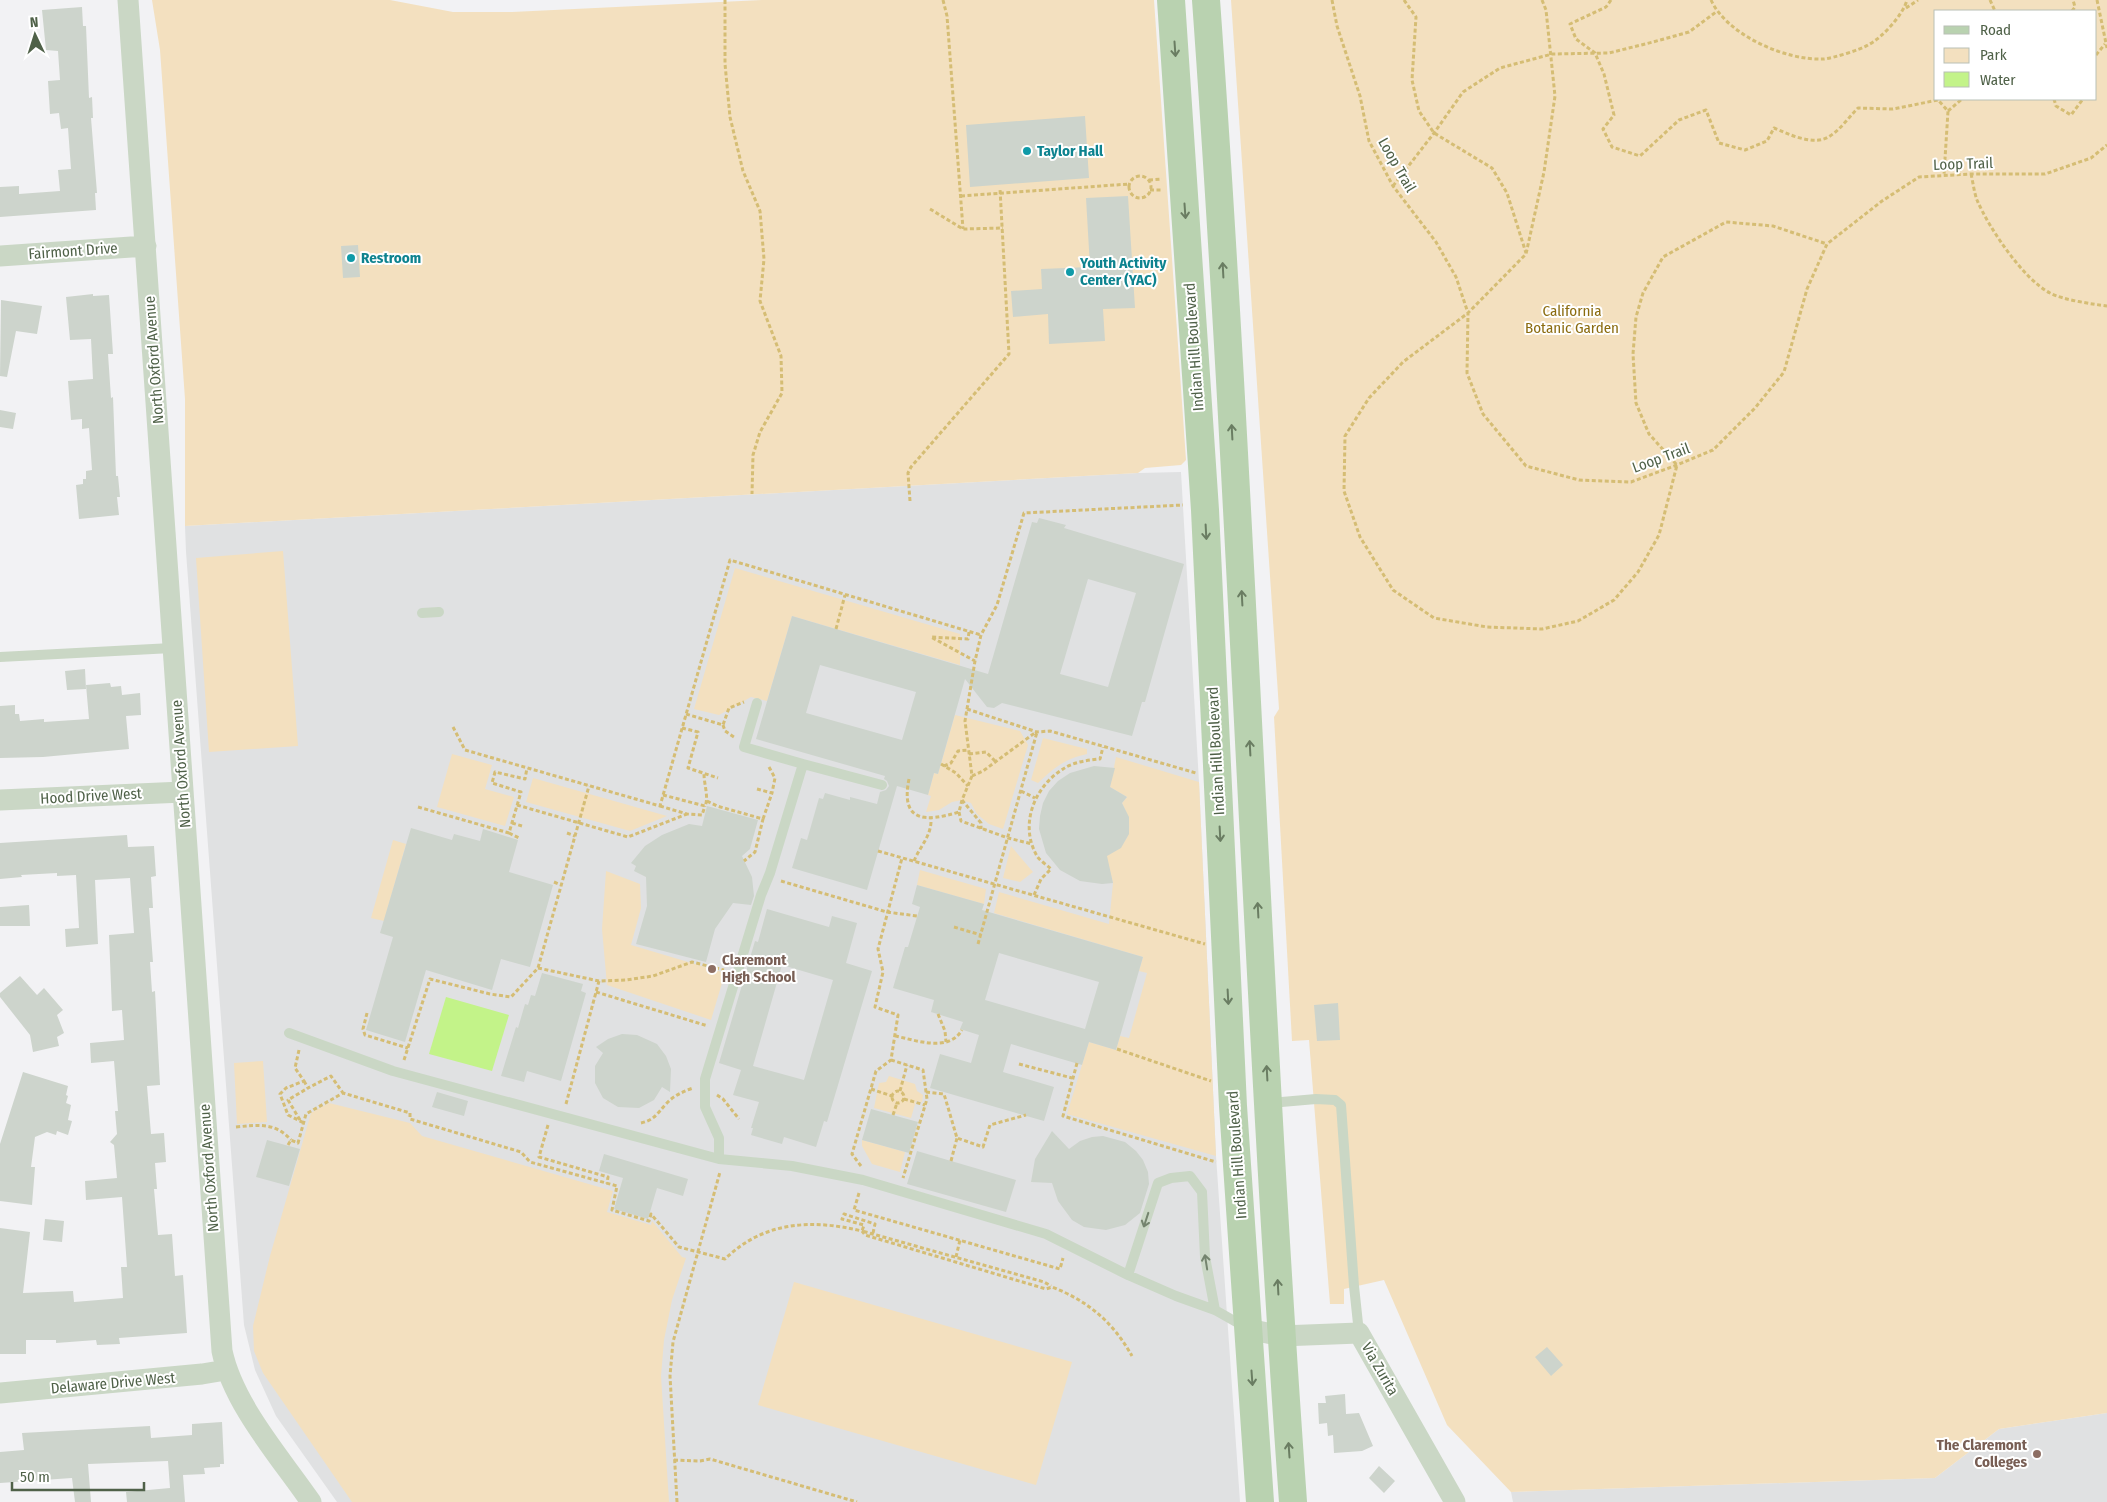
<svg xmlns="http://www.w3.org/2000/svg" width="2107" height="1502" viewBox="0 0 2107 1502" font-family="'Fira Sans Condensed',sans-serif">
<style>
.education{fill:#e0e1e2}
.green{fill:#f3e0bf;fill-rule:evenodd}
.water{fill:#c3f389}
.building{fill:#cdd4cc;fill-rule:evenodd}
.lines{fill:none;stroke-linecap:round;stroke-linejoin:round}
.path{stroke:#d5bd74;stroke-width:3;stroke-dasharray:4 2.5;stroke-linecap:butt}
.service{stroke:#cad7c5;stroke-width:10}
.minor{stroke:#cad7c5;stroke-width:21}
.primary{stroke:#b9d2b0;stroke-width:28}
.oneway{stroke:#6a7d62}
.oneway2{stroke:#74846e}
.culture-dot{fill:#0f9aa8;stroke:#fff;stroke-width:2}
.education-dot{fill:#8d6e63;stroke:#fff;stroke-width:2}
.labels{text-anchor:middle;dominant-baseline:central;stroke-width:4;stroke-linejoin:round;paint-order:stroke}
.culture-label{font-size:15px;font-weight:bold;fill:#0d838f;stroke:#fff;text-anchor:start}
.street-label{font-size:15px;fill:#4f6148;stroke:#fff}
.park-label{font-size:15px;fill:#8b6c10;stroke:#fff}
.education-label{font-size:15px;font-weight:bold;fill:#785e54;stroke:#fff;text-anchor:start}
</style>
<rect width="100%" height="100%" fill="#f2f2f4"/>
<path class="education" d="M1181,472L1199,782L1216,1156L1240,1502H337L276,1416L255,1370L244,1325L186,552L185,526L1138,473Z
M2107,1413V1502H1513L1511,1492L1935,1478L1999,1429Z"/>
<path class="green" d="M152,0H390L453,12H512L762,0H1154L1186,460L1181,465L1145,468L1138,473L185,526V399L160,50Z
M1231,0H2107V1413L1999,1429L1935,1478L1511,1492L1447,1425L1384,1280L1344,1289V1304H1330L1309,1040L1292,1041L1274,717L1279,709ZM1936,11H2096V99H1936Z
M283,551L298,746L209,752L196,558Z
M735,568L960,634V665L792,616L767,701L751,697L719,715L694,709Z
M955,715L1020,731L1028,745L1003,829L989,824L977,814L971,803L962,800L952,802L939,810L926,812L931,796L928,795L934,773L938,774Z
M1043,738L1087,749V754C1064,759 1054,768 1038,783L1031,780Z
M452,754L492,765L485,789L514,797L505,826L437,807Z
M1116,757L1199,782L1216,1156L1067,1114L1089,1042L1116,1050L1120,1036L1129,1038L1147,973L1139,971L1143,957L994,913L999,892L1109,924L1113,883L1106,856C1131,842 1135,829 1122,803L1127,797L1110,787Z
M533,778L667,816L630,831L526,802Z
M393,840L406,844L384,921L371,918Z
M1011,846L1033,872L1020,882L1003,878Z
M920,870L986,889L984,904L917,885Z
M606,871L640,884L641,908L631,945L725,973L711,1020L607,985L602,929Z
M263,1061L267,1122L237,1124L234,1063Z
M889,1076L915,1084L917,1091L923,1095L922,1102L916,1101L911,1118L874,1108L879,1083L886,1082Z
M329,1103L410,1123L422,1136L613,1191L607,1212L651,1225L652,1221L682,1257L686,1258L672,1300L664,1340L661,1376L669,1502H352L263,1373L254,1351L253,1326L270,1256L311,1113Z
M862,1140L905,1152L900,1172L872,1164L862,1146Z
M794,1282L1072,1362L1036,1485L758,1405Z"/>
<path class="water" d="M446,997L509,1015L492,1071L429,1054Z"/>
<path class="building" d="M82,7L83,26H86L89,98L92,97L93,118H91L97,193H95L96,210L0,217V187L19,186V194L60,191L58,170L71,169L68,128L61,129L59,113L50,114L48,81L60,80L58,51L46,50L42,10Z
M1085,116L1089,178L970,187L966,125Z
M1128,196L1135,308L1103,309L1105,341L1049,344L1048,314L1013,317L1011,291L1042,289L1041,269L1090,267L1086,198Z
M358,245L360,277L343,278L341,246Z
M93,294V296L109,295L113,354H108L111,398L113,397L116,476H118L120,497H117L119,515L79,519L76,485L83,484V479H86V471L92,470L89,428L82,429V419L71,420L68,381L93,379L91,339L70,340L66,297Z
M1,300L42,306L37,334L16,331L7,377L0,376Z
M0,410L16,413L13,429L0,427Z
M1039,518L1066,525L1064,528L1184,564L1145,702H1142L1132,736L1002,703L994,708L987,707L965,679L938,774L934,773L928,795L897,786L867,890L792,868L801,838L807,840L819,798L823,799L825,793L850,800V797L877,804L880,792L886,790L889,786L887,781L884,779L885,776L756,739L792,616L988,674L1032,522L1037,523ZM1088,579L1136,593L1108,687L1060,674ZM820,665L916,692L902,740L806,713Z
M85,669L86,689L67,690L65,671Z
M110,683L111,687L121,686L122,695L140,693L141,715L126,716L129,749L43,757L0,758V706L15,705V714H19L20,721L44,719V722L89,719L86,685Z
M1094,766L1115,768L1110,787L1127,797L1122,803L1129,817V834L1121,848L1107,856L1113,883L1102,884L1080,881L1060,870L1046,853L1039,829L1040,816L1043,803L1049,791L1058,781L1070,773Z
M707,806L758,820L750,849L742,856L752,877L754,896L751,905L733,903L715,929L706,962L636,944L647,906L646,877L634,871L636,866L631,863L645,846L662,835L689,824L702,826Z
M411,828L452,840L454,834L480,841L483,829L518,840L509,872L553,885L530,967L501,959L492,990L426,970L405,1042L366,1030L393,937L380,933Z
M127,835L128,847L154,846L156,876L151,877L153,908H149L153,962H150L152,992L155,991L160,1085L147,1086L151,1134L164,1133L166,1162L155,1163L157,1189H154L158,1235L172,1234L175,1276L183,1275L187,1333L119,1338L120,1344L97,1345L96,1340L56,1343V1340H26V1354H0V1228L30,1232L23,1293L73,1291L74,1302L123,1298L121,1267H127L122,1197L86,1200L85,1181L117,1178L114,1145L110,1142L117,1134L115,1111H118L114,1061L91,1063L90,1043L124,1040L122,1010L112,1011L109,935L134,933L130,878L95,880L98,944L66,947L65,929L79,928L76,875L57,876V873L21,875L22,877L0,879V843Z
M917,885L984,904L982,910L1143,957L1116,1050L1089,1042L1082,1065L1011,1044L1003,1072L1054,1087L1044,1121L930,1088L940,1054L971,1063L979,1035L960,1029L963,1022L931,1012L934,1000L893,988L905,947H908L920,907L912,904ZM999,953L1099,982L1085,1029L985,1000Z
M29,905L30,926H0V907Z
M767,909L829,927L832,916L857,923L846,963L872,971L827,1122L824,1121L816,1147L784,1137L782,1144L751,1135L753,1128H751L759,1102L733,1095L741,1070L719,1063L755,941L758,942ZM782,965L833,980L804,1080L753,1066Z
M542,973L583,984L581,991L586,993L561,1081L527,1071L524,1082L501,1076L516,1027L518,1028L525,1004L528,1005L531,995L535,996Z
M20,976L37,995L44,988L63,1010L57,1015L64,1033L57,1037L59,1046L33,1052L30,1035L0,997V993Z
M1338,1003L1340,1040L1317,1041L1314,1005Z
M622,1034L637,1035L657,1044L666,1056L671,1069L670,1092L662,1087L654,1100L639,1108L618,1107L603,1098L595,1083V1066L603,1053L596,1047L608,1039Z
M23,1072L68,1086L66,1095L68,1096L66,1103L71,1105L68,1120L72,1121L68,1135L57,1131L56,1135L47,1132L35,1137L31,1167H35L32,1205L0,1201V1144Z
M437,1092L468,1101L464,1116L432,1107Z
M871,1109L918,1122L909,1153L862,1140Z
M1052,1131L1069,1149L1080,1141L1092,1137L1103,1136L1125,1142L1136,1151L1143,1160L1148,1172L1149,1184L1140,1213L1125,1225L1106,1230L1084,1227L1072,1220L1058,1201L1052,1183L1031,1182L1035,1159Z
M267,1140L300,1149L289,1186L256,1177Z
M917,1151L1016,1180L1006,1212L907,1184Z
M604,1154L688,1179L683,1196L657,1188L648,1219L614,1209L623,1178L599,1171Z
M45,1219L64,1221L62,1242L43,1240Z
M1547,1347L1563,1365L1551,1376L1535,1357Z
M1345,1394L1346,1414L1359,1413L1373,1446L1362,1451L1334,1453L1333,1435L1328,1436L1327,1423L1319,1424L1318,1403H1326L1325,1396Z
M222,1422L224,1464H220V1467L204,1468L205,1474L183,1475L185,1502H127L126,1492L170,1488L168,1461L88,1464L91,1502H75L72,1478L0,1483V1452L24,1450L22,1433L150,1426L151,1438L192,1435V1424Z
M1379,1466L1395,1481L1384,1493L1369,1478Z"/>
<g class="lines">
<path class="path" d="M725,0V64L730,117L743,171L760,211L764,259L760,301L781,356L782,393L760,432L753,455L752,494
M943,0L947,16L963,229
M1332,0L1337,26L1360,96L1369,141L1393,186L1436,242L1456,277L1468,313L1467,373L1483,414L1526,466L1579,480L1631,482L1677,465L1713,450L1755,408L1784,372L1807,289L1827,244L1882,201L1919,177L1971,174H2045L2091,158L2107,145
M1404,0L1416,17L1412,80L1419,111L1434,133L1492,168L1507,193L1526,253
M1542,0L1546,10L1555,96L1544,172L1526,254L1468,313L1403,362L1369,398L1345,436L1344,491L1360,537L1393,590L1434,618L1487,627L1542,629L1578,621L1614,600L1638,572L1659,535L1677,465L1649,434L1636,403L1633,354L1636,317L1643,293L1663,257L1726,222L1773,226L1827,244
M1611,0L1606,7L1570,24L1576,39L1595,53L1604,74L1614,115L1603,129L1612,147L1640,156L1679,120L1706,110L1719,143L1745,150L1767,141L1774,128C1788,134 1815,147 1830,136C1841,129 1849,117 1858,108L1893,109L1938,100L1948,111L1944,175
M1711,0C1727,35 1786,61 1824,59C1833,58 1860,50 1868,45C1882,38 1903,15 1907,0
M1990,0L1995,11
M2097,0L2107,48
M1906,8L1918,0
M2072,11L2075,7L2073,0
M2096,55L2105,44
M2054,99L2056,106L2071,115L2083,99
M1948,111L1962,99
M1971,174C1973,182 1974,192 1977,200C1989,228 2023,279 2050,293C2063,300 2092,304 2107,306
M1129 187a11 11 0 1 1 22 0a11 11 0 1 1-22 0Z
M1149,180L1162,179
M1393,186L1434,133L1463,92L1500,68L1552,54L1609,53L1653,42L1689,32L1716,12
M1150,190H1162
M961,196L1129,184
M930,209L963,229L1003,228
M910,501L908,473L911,467L1009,354L1000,189
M836,629L845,595
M969,632L968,639L931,637L975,661
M967,709L1037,732L1050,731L1196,773
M686,714L723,725L729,708L744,702
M723,725L725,731L734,737
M453,727L465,750L660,806L730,560L981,635
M682,728L698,732L688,768L718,778
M969,754L986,752L996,762
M941,764L956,773L968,786
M944,766L951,763L958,751L968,750
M769,767L775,778L772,793
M972,776L983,771L1036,732
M909,779C900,823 926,822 959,812L962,800L972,776L965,721L975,661L981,635L997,605L1024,513L1183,505
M757,789L772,793L763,819
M1021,791L1035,798
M663,795L705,806C709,798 704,784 704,774
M962,800L981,823V829
M707,801L717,806L763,819L755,852L744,861
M517,805L628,837L687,814
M660,806L687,814L702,815L705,806
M418,807L509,833L521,792L492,783L495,772L525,779L527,768
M959,812L961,821L1008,838L1032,844
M512,823L522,826
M509,833L519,838
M567,833L575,836
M878,851L1205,944
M914,861C920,846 932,836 931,818
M781,881L887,912L917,916
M554,882L561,885
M1034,895L1041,879L1051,869C1047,865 1040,861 1037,856C1019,825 1034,787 1063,769C1073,762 1088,760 1100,759L1103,747
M954,927L981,935
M978,944L1037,732
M538,968L599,981L626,980L653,976L692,962L724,970
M596,992L708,1026
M367,1013L363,1029L365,1035L408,1048
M938,1014L945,1031L946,1042
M895,1036C916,1040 948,1053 962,1030
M1117,1049L1211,1081
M299,1050L295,1068L304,1081L286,1088L280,1094L288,1115L304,1123
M404,1060L430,979L490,994L511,997L538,968L589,786
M891,1060L923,1070L927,1099L903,1178
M1077,1063L1063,1116L1216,1162
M1019,1064L1072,1078
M304,1081L308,1088L331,1076L343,1093
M871,1089L892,1096
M892 1097a6 6 0 1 1 12 0a6 6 0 1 1-12 0Z
M900,1091L907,1065
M926,1092L944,1094L957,1138L983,1147L990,1125L1026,1115
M717,1095L723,1099L739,1119
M904,1099L925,1105
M566,1104L599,981
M893,1115L897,1103
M300,1120L288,1100L308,1088
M641,1123C654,1120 657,1114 666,1104C673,1096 682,1092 693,1088
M548,1125L539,1157L608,1177L607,1184
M236,1127C258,1125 275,1122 291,1140
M288,1145L291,1140L298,1143L306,1114L343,1093L410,1113V1119L521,1152L530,1162L617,1186L612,1210L649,1221L651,1214L679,1247L725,1259C764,1221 812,1219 862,1231L865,1235L1046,1289L1052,1287C1088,1301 1113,1322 1132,1356
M951,1161L957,1138
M861,1166L852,1154L876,1071L891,1060L898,1015L875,1007L883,972L878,949L902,858
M859,1193L854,1210L1060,1269L1063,1258
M873,1233L875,1224L844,1214L842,1219L864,1225L862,1231L1044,1282L1051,1286
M956,1257L960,1240
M674,1460L700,1461L710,1459L857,1502
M677,1502L670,1376L673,1342L720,1172"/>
<path class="service" d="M422,613L439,612
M0,657L172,648
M803,764L882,785
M289,1033L393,1071L719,1159L792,1166L863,1180L1046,1234L1128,1275
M1270,1103L1316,1099L1335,1100L1341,1105L1354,1286L1359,1333
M719,1159V1138L705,1107V1079L761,895L770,873L803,764L744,747L757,703
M1215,1310L1205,1257L1202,1192L1190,1176L1171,1178L1158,1183L1128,1275L1176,1296L1215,1310L1245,1327"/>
<path class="minor" d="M128,0L222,1351C233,1404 280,1457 311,1502
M0,256L146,246
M0,800L183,792
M1248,1329L1281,1336L1359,1333L1455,1502
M0,1393L202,1374L226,1370"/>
<path class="primary" d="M1171,0L1205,510L1233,1106L1260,1502
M1206,0C1242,500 1257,1002 1293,1502"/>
</g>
<defs><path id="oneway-shaft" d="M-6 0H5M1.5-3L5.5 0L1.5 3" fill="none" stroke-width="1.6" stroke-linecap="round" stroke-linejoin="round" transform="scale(1.25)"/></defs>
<g class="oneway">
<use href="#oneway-shaft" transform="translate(1175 49) rotate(86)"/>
<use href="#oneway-shaft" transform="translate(1185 211) rotate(86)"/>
<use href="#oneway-shaft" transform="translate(1223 270) rotate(-93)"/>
<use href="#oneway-shaft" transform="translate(1232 432) rotate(-93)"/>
<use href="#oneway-shaft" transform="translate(1206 532) rotate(87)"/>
<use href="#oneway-shaft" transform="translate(1242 598) rotate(-93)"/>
<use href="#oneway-shaft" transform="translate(1250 748) rotate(-93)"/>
<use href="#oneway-shaft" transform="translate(1220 834) rotate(87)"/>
<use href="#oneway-shaft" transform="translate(1258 910) rotate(-93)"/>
<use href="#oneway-shaft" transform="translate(1228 997) rotate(87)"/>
<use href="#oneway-shaft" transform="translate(1267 1073) rotate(-93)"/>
<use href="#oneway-shaft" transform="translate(1278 1287) rotate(-93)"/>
<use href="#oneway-shaft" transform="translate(1252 1378) rotate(86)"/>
<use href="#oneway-shaft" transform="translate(1289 1450) rotate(-94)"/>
</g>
<g class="oneway2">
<use href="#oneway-shaft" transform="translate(1146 1220) rotate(108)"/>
<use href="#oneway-shaft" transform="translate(1206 1262) rotate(-99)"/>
</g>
<g class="culture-dot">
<circle cx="1027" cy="151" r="5"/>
<circle cx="351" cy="258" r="5"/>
<circle cx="1070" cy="272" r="5"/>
</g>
<g class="education-dot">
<circle cx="712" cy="969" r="5"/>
<circle cx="2037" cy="1454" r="5"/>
</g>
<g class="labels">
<g class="culture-label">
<text x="1037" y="151">Taylor Hall</text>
<text x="361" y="258">Restroom</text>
<text x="1080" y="263">Youth Activity<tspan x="1080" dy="17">Center (YAC)</tspan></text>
</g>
<g class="street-label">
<text transform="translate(1963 164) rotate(-2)">Loop Trail</text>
<text transform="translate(1397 165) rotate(60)">Loop Trail</text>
<text transform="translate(73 251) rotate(-4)">Fairmont Drive</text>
<text transform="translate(1194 347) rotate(-94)">Indian Hill Boulevard</text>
<text transform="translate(154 360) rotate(-94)">North Oxford Avenue</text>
<text transform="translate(1661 458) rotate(-20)">Loop Trail</text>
<text transform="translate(1216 751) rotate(-93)">Indian Hill Boulevard</text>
<text transform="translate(181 764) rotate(-94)">North Oxford Avenue</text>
<text transform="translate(91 796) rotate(-3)">Hood Drive West</text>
<text transform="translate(1237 1155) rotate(-94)">Indian Hill Boulevard</text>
<text transform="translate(209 1168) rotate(-94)">North Oxford Avenue</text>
<text transform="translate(1380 1369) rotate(60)">Via Zurita</text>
<text transform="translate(113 1383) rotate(-5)">Delaware Drive West</text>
</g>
<g class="park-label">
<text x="1572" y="311">California<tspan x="1572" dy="17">Botanic Garden</tspan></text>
</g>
<g class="education-label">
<text x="722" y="960">Claremont<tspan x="722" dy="17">High School</tspan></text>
<text x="2027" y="1445" text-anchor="end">The Claremont<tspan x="2027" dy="17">Colleges</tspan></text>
</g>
</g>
<rect x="1934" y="10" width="162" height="90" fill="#ffffff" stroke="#b9c0b6"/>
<rect x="1944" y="26" width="25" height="8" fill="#b9d2b0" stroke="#b9c0b6"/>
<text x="1980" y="35" font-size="15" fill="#4f6148">Road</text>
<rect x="1944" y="48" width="25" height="15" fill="#f3e0bf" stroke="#b9c0b6"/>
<text x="1980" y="60" font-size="15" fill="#4f6148">Park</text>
<rect x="1944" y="72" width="25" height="15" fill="#c3f389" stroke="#b9c0b6"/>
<text x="1980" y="85" font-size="15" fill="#4f6148">Water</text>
<g transform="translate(35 35) rotate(356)" stroke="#ffffff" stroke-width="4" paint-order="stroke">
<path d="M0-4L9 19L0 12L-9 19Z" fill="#4f6148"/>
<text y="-8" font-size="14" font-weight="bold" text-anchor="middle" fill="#4f6148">N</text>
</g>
<path d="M12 1482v8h132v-8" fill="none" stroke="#4f6148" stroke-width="2.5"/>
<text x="20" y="1482" font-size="15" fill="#4f6148" stroke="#ffffff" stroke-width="4" paint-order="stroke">50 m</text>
</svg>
